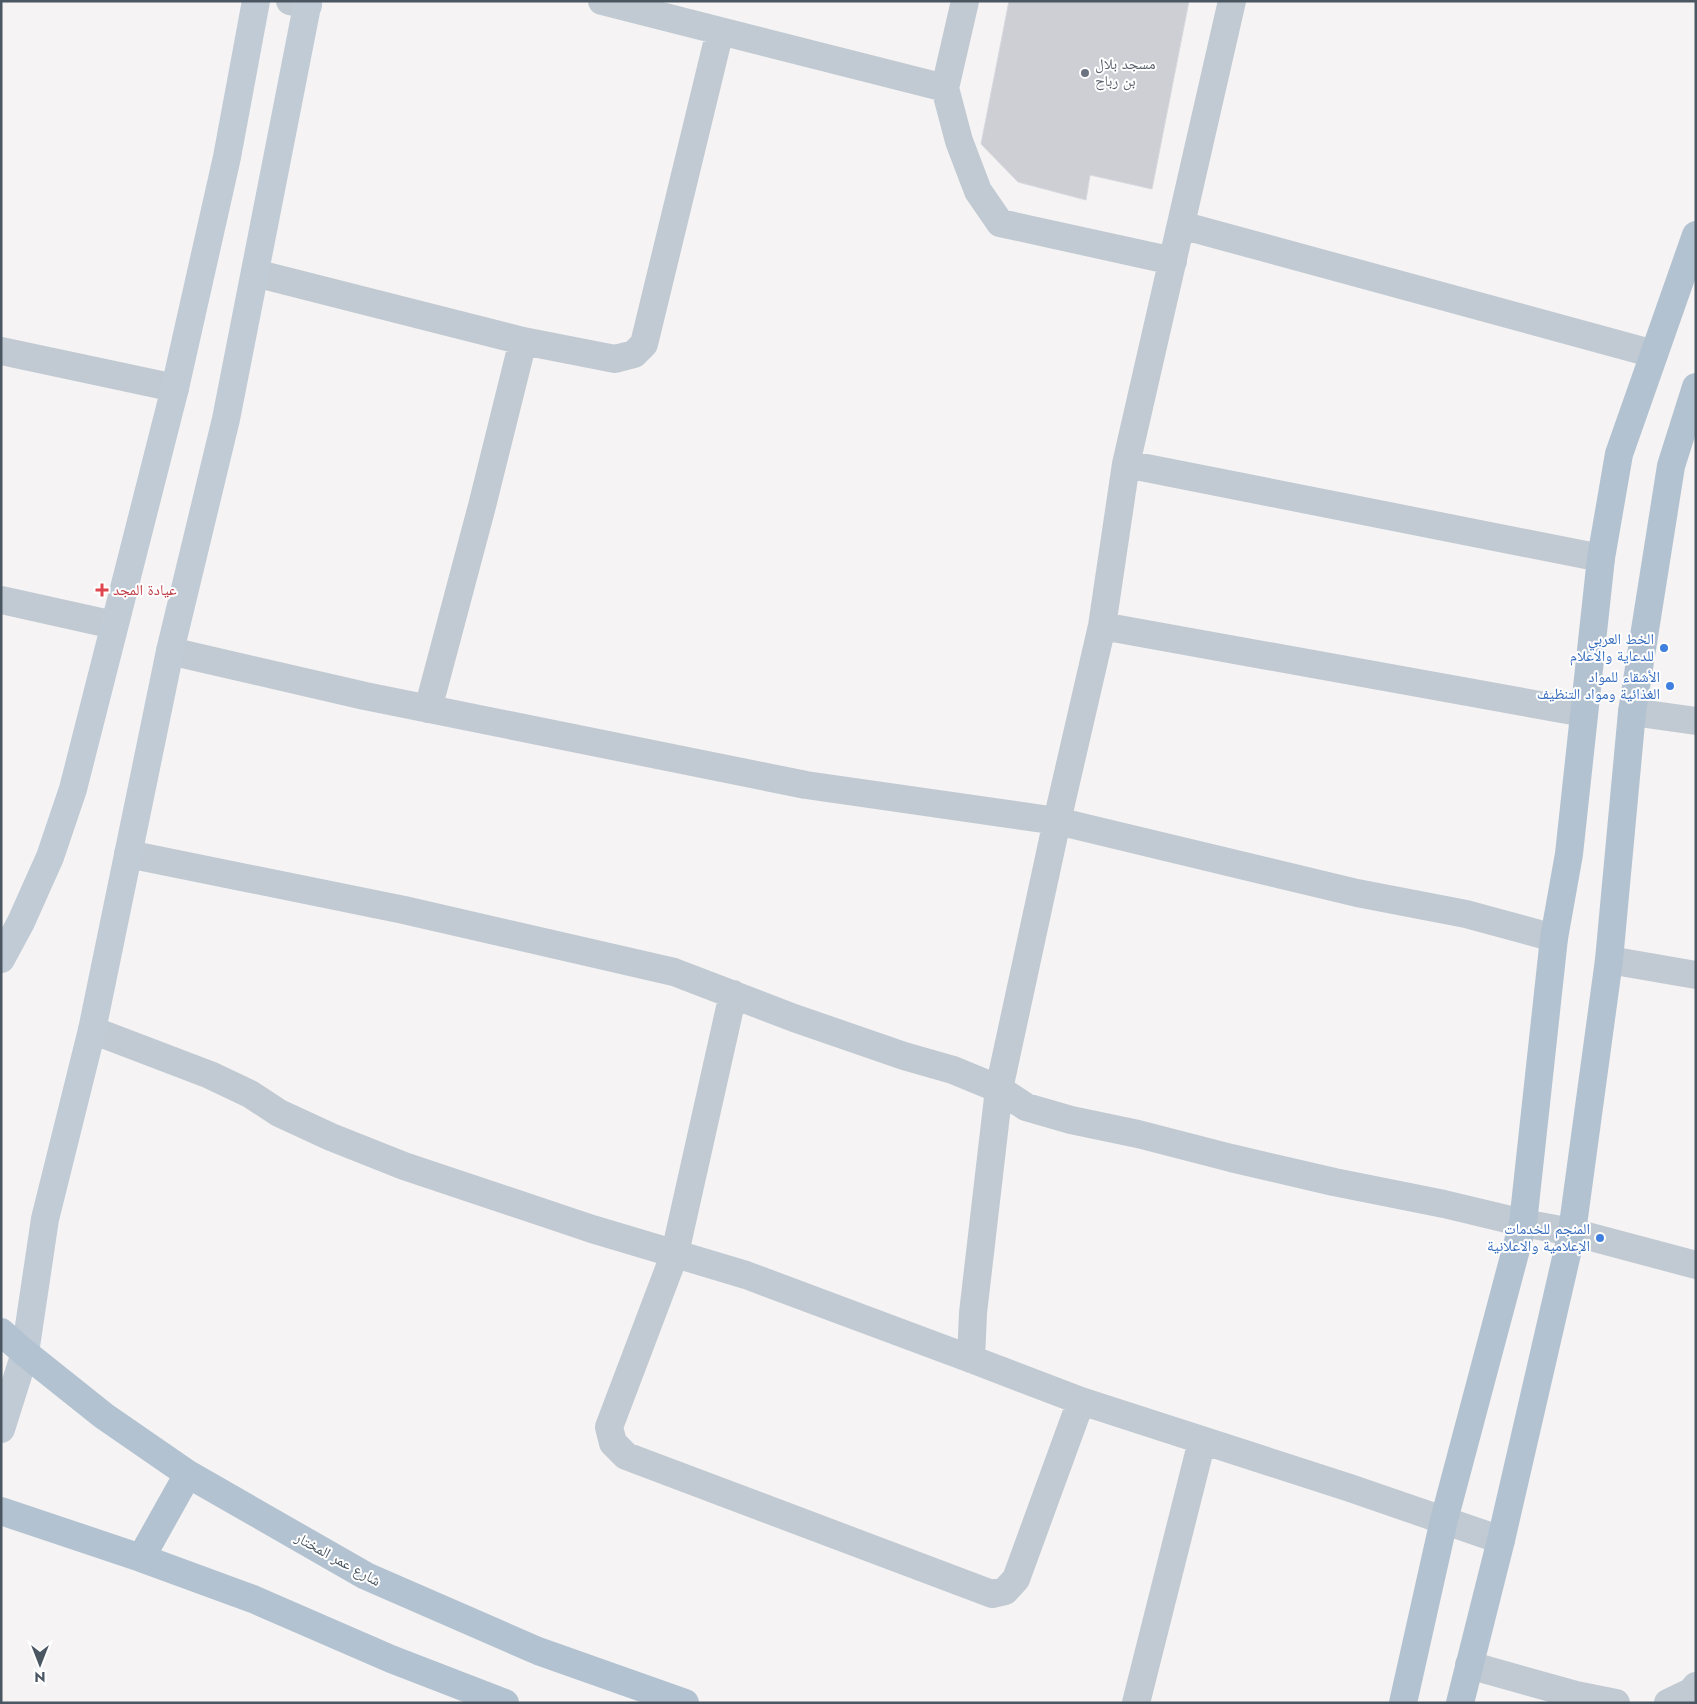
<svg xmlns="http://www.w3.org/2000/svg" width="1697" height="1704" viewBox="0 0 1697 1704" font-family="Jost,'Noto Naskh Arabic',sans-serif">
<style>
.building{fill:#cdcfd5;stroke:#d7d9de}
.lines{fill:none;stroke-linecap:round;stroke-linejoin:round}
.street{stroke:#c1cad2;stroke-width:28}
.secondary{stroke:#c1cbd6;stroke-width:28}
.primary{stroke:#b3c2d1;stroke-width:28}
.worship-dot{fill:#6b7280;stroke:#fff;stroke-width:2}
.health-dot{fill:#e0444e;stroke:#fff;stroke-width:2}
.shop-dot{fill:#3f7fe0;stroke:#fff;stroke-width:2}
.labels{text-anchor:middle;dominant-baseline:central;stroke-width:4;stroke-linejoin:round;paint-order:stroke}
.worship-label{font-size:15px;fill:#5b616d;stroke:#fff;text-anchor:start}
.health-label{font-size:15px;fill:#be3a42;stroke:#fff;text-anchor:start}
.shop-label{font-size:15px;fill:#366cbe;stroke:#fff;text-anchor:end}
.street-label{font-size:15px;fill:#4a5661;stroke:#fff}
</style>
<rect width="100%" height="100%" fill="#f5f3f3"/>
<path class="building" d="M1009,1H1189L1152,189L1090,175L1086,200L1018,182L981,144Z"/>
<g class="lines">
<path class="street" d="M290,1L308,5
M602,1L945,88
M965,1L945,88L959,141L978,191L1000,223L1173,261
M1181,225L1654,354
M255,273L523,341L615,359L634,354L644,344L720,31
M1,351L175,388
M1126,464L1601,558
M1,600L114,625
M1102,626L1584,713
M170,651L365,696L806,785L1057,821L1357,893L1466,914L1554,938
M428,709L482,506L523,341
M1632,712L1696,721
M128,854L404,910L674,972L794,1018L904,1056L953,1070L999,1089L1026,1107L1071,1120L1138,1134L1231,1158L1334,1182L1444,1204L1523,1223L1572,1232L1696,1265
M1609,960L1696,975
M733,994L675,1253L609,1427L613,1443L626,1456L992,1594L1005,1591L1016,1579L1081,1401
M92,1030L210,1075L250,1094L279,1113L331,1137L404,1166L592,1229L746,1275L971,1359L1081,1401L1350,1488L1501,1540
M971,1359L973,1313L999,1089L1057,821L1102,626L1126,464L1232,1
M1469,1665L1576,1695L1616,1703
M1136,1703L1202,1441
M1668,1703L1691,1692L1696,1686"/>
<path class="secondary" d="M1,959L21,922L50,857L73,789L175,388L227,157L256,1
M1,1429L25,1353L45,1219L92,1030L170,651L226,419L308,1"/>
<path class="primary" d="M1,1332L25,1353L104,1416L188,1474L366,1576L538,1651L685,1703
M1,1511L141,1558L253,1599L391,1659L505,1703
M141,1558L188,1474
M1403,1703L1444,1520L1523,1223L1554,938L1569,854L1601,558L1619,454L1696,235
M1460,1703L1501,1540L1572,1232L1609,960L1632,712L1671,466L1696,387"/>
</g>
<circle class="worship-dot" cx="1085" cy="73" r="5"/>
<path class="health-dot" d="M99.5 582.5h5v5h5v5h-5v5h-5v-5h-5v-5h5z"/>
<g class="shop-dot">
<circle cx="1664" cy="648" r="5"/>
<circle cx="1670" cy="686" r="5"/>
<circle cx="1600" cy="1238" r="5"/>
</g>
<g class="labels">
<g class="worship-label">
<text x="1095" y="64">مسجد بلال<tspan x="1095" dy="17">بن رباح</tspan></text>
</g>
<g class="health-label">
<text x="113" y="590">عيادة المجد</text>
</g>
<g class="shop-label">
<text x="1654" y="639">الخط العربي<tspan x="1654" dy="17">للدعاية والاعلام</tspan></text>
<text x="1660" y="677">الأشقاء للمواد<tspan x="1660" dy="17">الغذائية ومواد التنظيف</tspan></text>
<text x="1590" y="1229">المنجم للخدمات<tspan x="1590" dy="17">الإعلامية والاعلانية</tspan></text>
</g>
<g class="street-label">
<text transform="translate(338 1559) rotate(29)">شارع عمر المختار</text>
</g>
</g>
<rect width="1697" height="1704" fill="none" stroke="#4a5661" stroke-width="5"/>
<g transform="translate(40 1664) rotate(180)" stroke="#ffffff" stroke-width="4" paint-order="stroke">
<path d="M0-4L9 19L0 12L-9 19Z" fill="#4a5661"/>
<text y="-8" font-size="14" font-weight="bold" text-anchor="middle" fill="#4a5661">N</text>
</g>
</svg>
